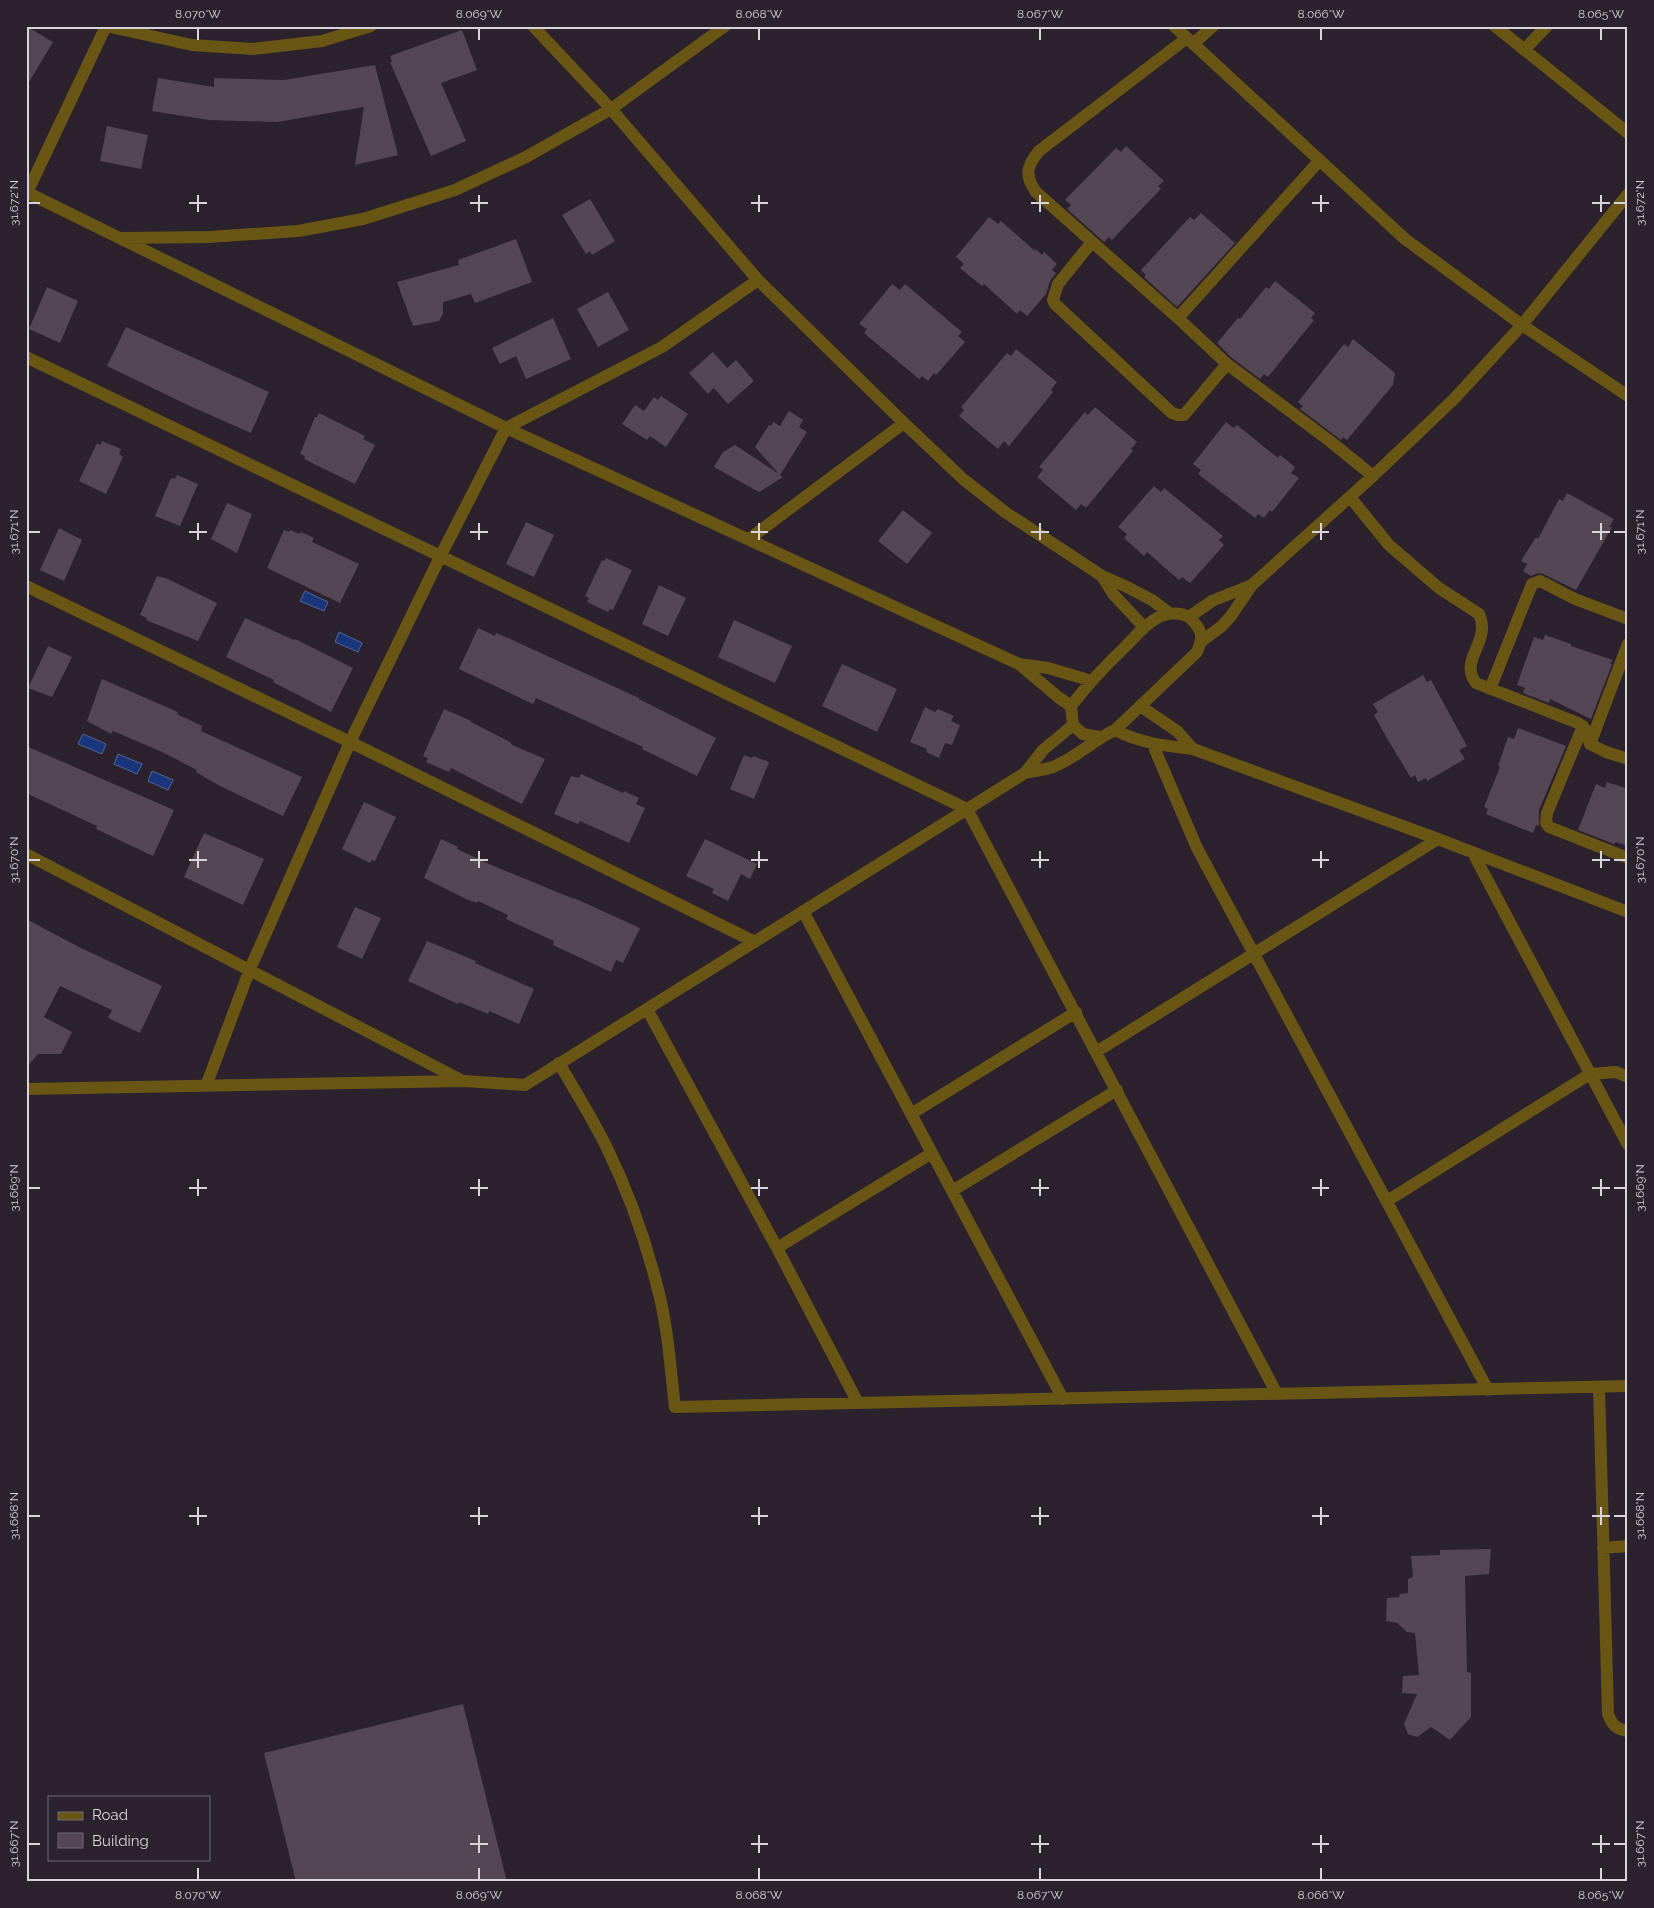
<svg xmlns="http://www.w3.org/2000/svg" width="1654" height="1908" viewBox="0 0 1654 1908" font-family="Raleway,sans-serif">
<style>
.water{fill:#19367d;stroke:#536599}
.building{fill:#544753}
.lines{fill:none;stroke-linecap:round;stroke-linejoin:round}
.minor{stroke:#695615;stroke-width:12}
.ticks{fill:none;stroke:#d9d3db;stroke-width:2}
.neatline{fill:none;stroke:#d9d3db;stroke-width:2}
.ticks-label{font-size:12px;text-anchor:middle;fill:#d9d3db}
</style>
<rect width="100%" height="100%" fill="#2b222e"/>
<path class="water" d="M305,591L328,602L324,611L300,601Z
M339,632L362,643L358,652L335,642Z
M83,734L106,744L102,754L78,744Z
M118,754L142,764L137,774L114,764Z
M152,771L173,780L168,790L148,781Z"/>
<path class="building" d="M26,26L53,42L26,87Z
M462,30L477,70L441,83L466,141L431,156L390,62H392L390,56Z
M375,65L398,155L355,165L364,107L277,122L209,120L152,111L158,78L214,87V78L284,80Z
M107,126L148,135L141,169L100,161Z
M1126,146L1164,181L1158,186L1161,189L1125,226L1112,240L1109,237L1104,242L1067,209L1071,205L1065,200L1116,148L1121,152Z
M590,199L615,241L592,255L590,251L586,254L562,215Z
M1201,213L1235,243L1177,307L1144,277L1146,275L1141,270L1190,217L1194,220Z
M989,217L998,224L1001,221L1035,251L1036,249L1042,255L1044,252L1057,264L1052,270L1056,273L1050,281L1046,294L1027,316L1020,310L1017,314L984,284L982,286L960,268L964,264L956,257Z
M516,239L532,282L475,303L471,294L443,302V314L439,321L413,326L397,282L459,265L458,260Z
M1275,281L1315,313L1311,318L1314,320L1268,377L1264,374L1260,379L1232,358L1217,343L1238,318L1240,319L1266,287L1269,289Z
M892,284L900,290L905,284L962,332L958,336L965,342L936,375L934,373L928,381L922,376L919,379L864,333L867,329L859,324Z
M47,287L78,301L60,343L29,329Z
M608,292L629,330L598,347L577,309Z
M553,318L571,359L526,379L516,356L500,364L492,348Z
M126,327L269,392L251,433L192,407L107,366Z
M1353,339L1395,373L1393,385L1347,440L1343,437L1341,440L1300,409L1303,406L1298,402L1344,344L1348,347Z
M1016,349L1057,382L1051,390L1053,392L1009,446L1004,441L998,449L959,416L964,410L961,407L1007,353L1011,356Z
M713,352L727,368L736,360L754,381L728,404L714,388L708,394L689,373Z
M661,396L688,414L666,447L650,436L647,440L622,424L635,405L644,411L654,397L658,400Z
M1095,407L1137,442L1131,449L1133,451L1086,508L1081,504L1076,510L1037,477L1043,470L1039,467L1085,412L1088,415Z
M789,411L803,420L799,427L807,432L780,475L783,477L759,492L714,467L723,452L735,445L779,474L755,447L769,425L771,426L773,422L780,426Z
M319,413L365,436L363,439L375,445L355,484L304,459L305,456L300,454L315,417H317Z
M1226,422L1234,428L1237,425L1278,458L1280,455L1295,467L1291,473L1299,478L1272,512L1270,510L1264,518L1258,514L1255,518L1198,474L1201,470L1193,464Z
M102,441L121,449L119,454L123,457L106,494L79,481L97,443L100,445Z
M177,475L198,484L180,526L155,516L171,478L175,479Z
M1154,486L1161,492L1164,488L1223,536L1219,540L1224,545L1190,583L1182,577L1179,580L1147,552L1144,556L1124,538L1127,534L1118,527Z
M1567,493L1614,519L1609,527H1612L1576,590L1543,574L1538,573L1531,576L1523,571L1527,564L1521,561L1536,537L1538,539L1559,499L1563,501Z
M227,503L252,514L237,553L211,539Z
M903,510L932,533L907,564L878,541Z
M526,522L554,535L534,577L506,564Z
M59,528L82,540L64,581L40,570Z
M284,530L289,532L290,530L299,534L301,532L314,538L312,542L359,564L340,603L267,568Z
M606,558L632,570L613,610L610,609L608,612L587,602L589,598L585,596L602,560L604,561Z
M157,576L168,579L217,603L198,641L146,620L147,618L140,615Z
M659,585L686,598L668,636L642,624Z
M245,618L294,640L295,639L353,668L331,712L273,682L274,680L226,657Z
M734,620L792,646L775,683L718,657Z
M478,628L495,636L496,633L508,638L639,698V699L716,738L697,776L642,749L643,747L536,698L533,704L459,669Z
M1545,635L1571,644V646L1613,660L1610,663L1612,664L1591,719L1550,699L1549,703L1523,693L1525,688L1517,685L1534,637L1543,640Z
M48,646L72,657L52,697L28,688Z
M842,664L897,689L877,732L822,706Z
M1423,675L1427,682L1431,680L1467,746L1459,750L1465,759L1427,781L1426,778L1418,782L1415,775L1411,778L1388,740L1374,715L1378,712L1373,704Z
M102,679L178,712L177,714L202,726L201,731L302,777L283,816L220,786L196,772L197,770L160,751L113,731L111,734L87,721Z
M925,707L935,712L938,709L954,716L951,721L960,725L952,745L945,743L939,758L926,752L927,749L910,742Z
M444,709L471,721V722L510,742L512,745L545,759L522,804L451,768L449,772L426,762L428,758L423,756Z
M1518,728L1566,746L1539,810V826L1536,825L1533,833L1486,814L1488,809L1484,807L1500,767L1498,766L1508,737L1514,739Z
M26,746L174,810L153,856L96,829L97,826L26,793Z
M744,755L752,758L753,756L769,762L754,799L730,789Z
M581,774L623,793L624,791L639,798L636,804L645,808L629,843L580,821L578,824L554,814L571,776L579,778Z
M1607,782L1628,789V846L1616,842L1614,844L1578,830L1596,784L1605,788Z
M364,802L396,817L375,861L372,860L370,863L342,849Z
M204,833L264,859L243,905L184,877Z
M441,839L458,847L457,849L489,864L574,899V898L640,928L623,963L616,960L611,972L553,945L554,941L506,919L508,915L478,901L477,903L466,899L424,878Z
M705,839L757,864L750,879L741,874L728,901L712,893L714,889L686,876Z
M355,907L381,918L362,959L337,947Z
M26,919L79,947L162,986L140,1033L108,1018L112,1010L60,986L44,1017L72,1032L61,1054H38L26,1068Z
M427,941L476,961L475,963L534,989L519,1024L489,1011L488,1014L459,1002L458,1004L408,981Z
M1491,1549L1489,1574L1465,1576L1467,1672L1471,1673V1717L1450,1740L1431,1727L1417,1737L1408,1734L1404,1724L1417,1694L1402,1693L1403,1676L1419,1675L1415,1633L1407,1632L1397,1623L1386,1621L1387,1598L1399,1597L1400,1594L1408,1593V1579L1413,1577L1411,1556L1440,1555V1550Z
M463,1704L507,1882H296L264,1753Z"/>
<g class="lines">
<path class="minor" d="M106,26L192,45L253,49L322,41L371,26
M533,26L611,109L758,280L904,423L963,479L1005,512L1102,576L1125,586L1152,600L1169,613
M1174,26L1405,239L1522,325L1628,396
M1495,26L1628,133
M1187,38L1039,151C1027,166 1024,175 1036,192L1178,318L1320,160
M1193,44L1213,26
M1524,50L1547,26
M26,192L506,428L1019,664L1048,668L1092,681
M26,195L106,26
M122,238L209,237L298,231L363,219L455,190L526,157L611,109L725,26
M1092,242L1058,284L1053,300L1055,304L1172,413L1178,415H1184L1227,364
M1178,318L1227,364L1331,442L1373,476
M26,357L967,809L1277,1394
M1350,497L1389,545L1439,588L1479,614C1492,642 1458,659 1476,683L1578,723L1586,730L1590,744L1606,752L1628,759
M749,539L904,423
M1102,576L1114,595L1144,627
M26,586L350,742L755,942
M1189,617L1212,601L1252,585
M1202,641L1222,626L1231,616L1252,585L1373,476L1454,399L1522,325L1628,194
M1019,664L1058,697L1071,706
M1490,689L1532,584L1540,581L1575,599L1628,619
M1140,706L1177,731L1193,749
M1583,726L1547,813L1546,823L1549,827L1628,858
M1115,730C1140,743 1165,746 1193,749L1438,839L1628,912
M1590,744L1628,644
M1153,745L1197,848L1488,1390
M1025,773L1043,750L1073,725
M1473,853L1628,1145
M26,854L461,1080
M803,911L1063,1399
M647,1009L777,1248L858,1403
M1096,1052L1438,839
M559,1063C575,1091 592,1118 606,1146C628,1191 645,1238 657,1286C668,1325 670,1367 675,1407L1628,1386
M206,1086L250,969L350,742L441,555L506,428L662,347L758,280
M26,1089L464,1081L525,1085L1025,773C1034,771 1044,770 1053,767C1076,758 1093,740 1115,730L1197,652C1203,638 1203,632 1193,621C1185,611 1167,612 1157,618C1144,625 1136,636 1126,646C1106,665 1088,684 1071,706L1073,725L1083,734L1099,737
M911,1114L1076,1012
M952,1191L1117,1090
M1387,1201L1590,1074L1616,1072L1628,1077
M777,1248L932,1153
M1599,1387L1608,1714C1612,1725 1616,1729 1628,1731
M1603,1548L1628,1546"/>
</g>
<path class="ticks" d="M198,28V40M479,28V40M759,28V40M1040,28V40M1321,28V40M1601,28V40M198,195V212M479,195V212M759,195V212M1040,195V212M1321,195V212M1601,195V212M28,203H40M189,203H207M470,203H488M751,203H768M1031,203H1049M1312,203H1329M1592,203H1610M1614,203H1626M198,523V540M479,523V540M759,523V540M1040,523V540M1321,523V540M1601,523V540M28,532H40M189,532H207M470,532H488M751,532H768M1031,532H1049M1312,532H1329M1592,532H1610M1614,532H1626M198,851V868M479,851V868M759,851V868M1040,851V868M1321,851V868M1601,851V868M28,860H40M189,860H207M470,860H488M751,860H768M1031,860H1049M1312,860H1329M1592,860H1610M1614,860H1626M198,1179V1196M479,1179V1196M759,1179V1196M1040,1179V1196M1321,1179V1196M1601,1179V1196M28,1188H40M189,1188H207M470,1188H488M751,1188H768M1031,1188H1049M1312,1188H1329M1592,1188H1610M1614,1188H1626M198,1507V1525M479,1507V1525M759,1507V1525M1040,1507V1525M1321,1507V1525M1601,1507V1525M28,1516H40M189,1516H207M470,1516H488M751,1516H768M1031,1516H1049M1312,1516H1329M1592,1516H1610M1614,1516H1626M479,1835V1853M759,1835V1853M1040,1835V1853M1321,1835V1853M1601,1835V1853M28,1844H40M470,1844H488M751,1844H768M1031,1844H1049M1312,1844H1329M1592,1844H1610M1614,1844H1626M198,1868V1880M479,1868V1880M759,1868V1880M1040,1868V1880M1321,1868V1880M1601,1868V1880"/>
<rect width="1654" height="1908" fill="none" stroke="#2b222e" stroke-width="55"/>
<rect x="48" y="1796" width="162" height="65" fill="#2b222e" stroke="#716973"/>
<rect x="58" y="1812" width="25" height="8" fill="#695615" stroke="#716973"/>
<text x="92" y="1820" font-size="15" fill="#d9d3db">Road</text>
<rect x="58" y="1833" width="25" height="15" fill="#544753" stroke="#716973"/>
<text x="92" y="1846" font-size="15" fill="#d9d3db">Building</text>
<rect x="28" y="28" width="1598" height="1852" class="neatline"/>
<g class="ticks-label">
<text x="198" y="18">8.070°W</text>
<text x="479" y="18">8.069°W</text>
<text x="759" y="18">8.068°W</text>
<text x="1040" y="18">8.067°W</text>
<text x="1321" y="18">8.066°W</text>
<text x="1601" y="18">8.065°W</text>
<text transform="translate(14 203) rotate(-90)" y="4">31.672°N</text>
<text transform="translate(1640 203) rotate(-90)" y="4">31.672°N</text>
<text transform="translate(14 532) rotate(-90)" y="4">31.671°N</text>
<text transform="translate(1640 532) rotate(-90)" y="4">31.671°N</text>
<text transform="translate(14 860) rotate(-90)" y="4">31.670°N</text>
<text transform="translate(1640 860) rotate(-90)" y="4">31.670°N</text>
<text transform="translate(14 1188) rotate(-90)" y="4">31.669°N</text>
<text transform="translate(1640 1188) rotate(-90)" y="4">31.669°N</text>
<text transform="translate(14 1516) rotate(-90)" y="4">31.668°N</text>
<text transform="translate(1640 1516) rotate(-90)" y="4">31.668°N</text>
<text transform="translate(14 1844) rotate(-90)" y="4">31.667°N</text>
<text transform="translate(1640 1844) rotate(-90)" y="4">31.667°N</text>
<text x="198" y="1899">8.070°W</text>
<text x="479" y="1899">8.069°W</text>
<text x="759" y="1899">8.068°W</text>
<text x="1040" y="1899">8.067°W</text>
<text x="1321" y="1899">8.066°W</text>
<text x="1601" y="1899">8.065°W</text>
</g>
</svg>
